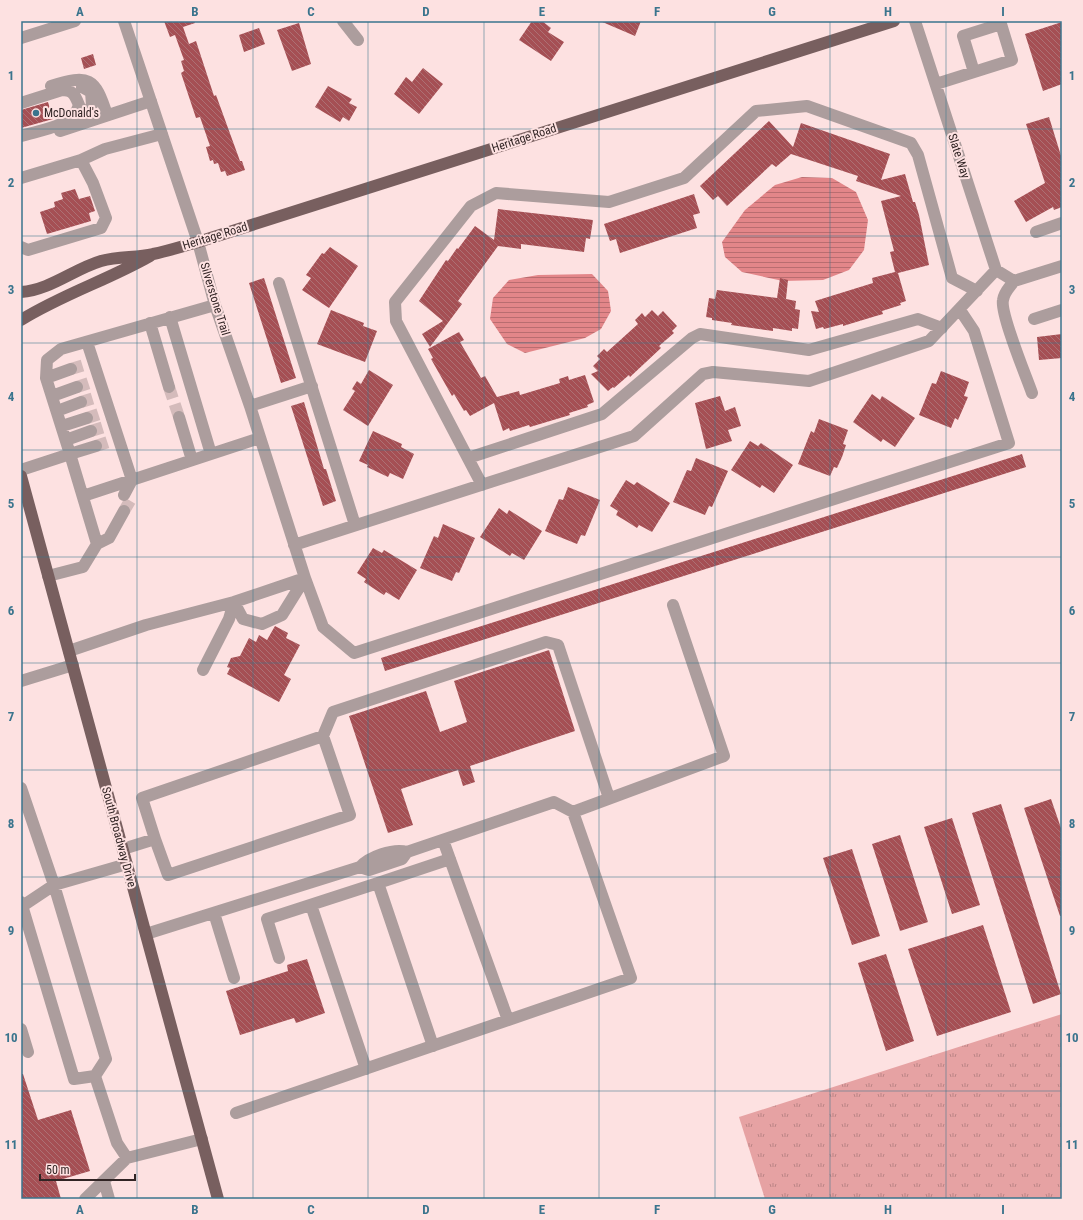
<svg xmlns="http://www.w3.org/2000/svg" width="1083" height="1220" viewBox="0 0 1083 1220" font-family="'Roboto Condensed',sans-serif">
<style>
.park{fill:url(#park-tufts)}
.water{fill:url(#water-rules)}
.building{fill:url(#building-back-hatch)}
.lines{fill:none;stroke-linecap:round;stroke-linejoin:round}
.minor-tunnel{stroke:#d4bbbb;stroke-width:12;stroke-dasharray:12 6;stroke-linecap:butt}
.minor{stroke:#ac9d9d;stroke-width:12}
.major{stroke:#785f5f;stroke-width:12}
.grid{fill:none;stroke:#3a748d;stroke-width:1;stroke-opacity:0.55}
.poi-dot{fill:#3a748d;stroke:#fde1e1;stroke-width:1.5}
.labels{text-anchor:middle;dominant-baseline:central;stroke-width:4;stroke-linejoin:round;paint-order:stroke}
.poi-label{font-size:12px;fill:#312424;stroke:#fde1e1;text-anchor:start}
.street-label{font-size:12px;fill:#312424;stroke:#fde1e1}
.neatline{fill:none;stroke:#3a748d;stroke-width:1.5}
.grid-label{font-size:13px;text-anchor:middle;font-weight:bold;fill:#3a748d}
</style>
<defs>
<pattern id="park-tufts" width="24" height="20" patternUnits="userSpaceOnUse"><rect width="24" height="20" fill="#e6a2a3"/><path d="M3 7l-1-3M5 7V3M7 7l1-3M15 17l-1-3M17 17v-4M19 17l1-3" fill="none" stroke="#bb8485"/></pattern>
<pattern id="water-rules" width="6" height="5" patternUnits="userSpaceOnUse"><rect width="6" height="5" fill="#e38689"/><path d="M0 2.5h6" fill="none" stroke="#b96d70"/></pattern>
<pattern id="building-back-hatch" width="6" height="6" patternUnits="userSpaceOnUse"><rect width="6" height="6" fill="#a54f54"/><path d="M-1 5l2 2M0 0l6 6M5-1l2 2" fill="none" stroke="#ad7074"/></pattern>
</defs>
<rect width="100%" height="100%" fill="#fde1e1"/>
<path class="park" d="M1062,1014V1199H765L739,1117Z"/>
<path class="water" d="M802,177L832,178L856,192L868,220L864,250L849,270L823,280L783,281L742,272L725,257L722,242L745,210L775,185Z
M592,274L608,291L611,311L601,329L585,338L525,353L507,344L490,319L493,298L509,280L538,275Z"/>
<path class="building" d="M164,21H194L195,23L183,27L189,44L196,41L214,96L216,95L240,161H242L245,170L227,176L225,171L221,172L218,163L214,164L213,160L210,161L206,147L210,146L200,117L196,118L181,73L184,71L181,61L184,60L175,35L170,37Z
M532,21H542L551,28L548,32L564,42L551,61L519,40Z
M600,21H641L635,36Z
M1062,22V84L1043,91L1025,34Z
M299,23L311,64L292,71L277,30Z
M259,28L265,44L244,52L239,35Z
M93,54L96,65L84,69L81,58Z
M423,68L443,84L419,114L394,94L406,77L412,82Z
M328,86L352,99L349,103L357,107L349,121L343,117L340,122L315,107Z
M48,102L53,119L21,128V110Z
M1049,117L1062,159V207L1054,210L1053,207L1026,222L1014,201L1045,183L1026,124Z
M769,121L793,147L801,123L890,154L881,180L905,174L913,202H915L919,215L929,265L898,273L906,301L900,303L901,305L882,311L883,314L876,316L843,326V324L824,329L823,327L816,329L811,311L819,312L815,301L873,283L872,278L895,272L890,252L894,251L881,201L901,196L856,181L858,176L791,154L776,167L772,164L727,206L718,196L713,200L700,186Z
M75,189L79,199L90,196L95,211L89,213L91,221L47,234L40,212L55,207L54,202L63,199L61,193Z
M694,194L700,213L693,215L697,228L620,253L616,239L610,241L604,224Z
M498,209L593,220L590,239L586,238L584,252L521,244V249L498,246L458,301L462,304L430,347L422,334L443,321L419,301L446,260L448,261L457,248L458,249L475,226L494,240Z
M330,247L358,266L329,308L302,290L311,278L306,275L322,253L324,254Z
M264,278L296,378L281,383L249,283Z
M780,278L788,280L786,299L796,301L795,309L800,310L798,329L792,328V331L773,328V331L731,325L732,323L712,320V318L706,317L709,298L715,299L717,290L777,298Z
M331,310L364,323L363,326L377,331L365,362L317,344Z
M652,310L658,316L663,311L677,326L672,331L674,333L659,346L661,348L630,377L629,375L614,388L613,387L608,391L591,374L598,371L593,366L600,359L597,356L604,349L607,352L638,324L635,320L642,313L645,317Z
M459,332L464,340L460,342L481,378L485,376L497,397L519,391L520,395L560,383L559,379L568,376L569,380L585,375L594,402L587,405L588,407L569,413L570,415L530,427L529,425L510,431L509,428L503,431L494,403L470,416L466,410L464,411L454,394L452,396L431,359L433,358L428,349Z
M1062,334V358L1039,360L1037,337Z
M369,370L393,385L368,426L343,410L355,391L352,389L357,381L361,384Z
M941,371L969,382L964,396L968,397L958,420L955,418L951,428L919,415L932,383L936,384Z
M872,394L880,400L882,396L915,418L895,447L883,439L881,442L853,422Z
M720,396L725,411L735,407L741,426L728,430L732,441L706,449L695,403Z
M304,402L324,469H326L336,501L323,506L291,406Z
M819,419L848,430L843,444L846,445L842,457L837,468L834,467L830,476L798,464L811,431L814,433Z
M373,431L402,444L401,447L414,454L403,479L390,473L388,477L367,467L368,465L359,461Z
M750,441L758,446L761,443L793,465L774,493L762,485L760,488L731,470Z
M1022,454L1026,467L385,671L381,658Z
M696,458L728,471L712,507L709,506L705,515L673,502L687,470L691,471Z
M626,480L634,485L637,482L670,503L652,532L639,525L637,528L626,521L616,515L618,511L610,506Z
M568,487L600,500L585,536L581,535L577,544L545,531L559,499L563,500Z
M499,508L507,514L509,510L542,531L524,560L512,553L510,556L480,537Z
M443,524L475,538L459,573L456,572L452,581L420,568L434,536L438,538Z
M373,548L382,553L384,550L417,570L399,600L386,592L384,595L379,592L364,582L366,579L357,573Z
M275,626L288,633L286,638L300,645L284,675L291,679L279,702L227,674L230,668L227,667L231,658L240,656L249,638L256,642L259,635L267,640Z
M549,650L575,731L470,766L475,782L463,786L458,770L401,789L413,825L388,833L349,716L426,691L440,732L467,722L454,681Z
M1051,799L1062,831V916H1060L1024,808Z
M1001,804L1061,994L1033,1004L972,813Z
M952,818L980,905L952,914L924,827Z
M900,835L928,922L900,931L872,844Z
M852,849L880,936L852,945L823,858Z
M983,925L1011,1012L937,1036L908,949Z
M886,954L914,1041L886,1051L858,963Z
M307,959L325,1013L296,1023L294,1018L240,1035L226,991L288,971L287,965Z
M21,1074H23L38,1120L71,1110L90,1171L56,1181L61,1199H21Z"/>
<g class="lines">
<path class="minor-tunnel" d="M71,369L84,365
M77,387L89,383
M169,387L179,417
M81,402L94,398
M87,418L99,414
M91,431L104,427
M96,446L108,442
M124,511L131,499"/>
<path class="minor" d="M124,21L198,242L215,305L250,406L305,578L323,627L354,653L1009,443L974,331L960,310
M343,21L358,40
M915,21L996,270L1014,281
M21,38L75,21
M936,84L1012,60L1001,24L963,36L974,72
M51,86C89,74 95,77 107,115
M21,103L62,90C73,90 75,95 79,105C73,127 40,130 21,136
M75,119L85,116L92,105L91,92L82,87
M60,131L151,101
M21,178L81,160L105,149L162,134
M1036,232L1062,223
M21,247L28,250L101,228L106,218L93,183L81,160
M1014,281C1010,287 1004,292 1003,300C1000,313 1026,376 1032,393
M1014,281L1062,266
M279,283L355,525
M170,317L211,454
M1034,319L1062,310
M150,323L169,387
M87,342L132,480L124,495
M46,378L71,369
M52,396L77,387
M250,406L312,386
M57,411L81,402
M179,417L192,460
M62,426L87,418
M66,440L91,431
M468,458L602,414L692,338L700,334L809,350L918,319L942,328
M21,470L70,454L46,378L47,360L61,349L215,305
M482,485L396,321L395,302L471,206L496,193L609,202L684,178L756,111L807,106L911,143L918,155L952,278L977,291
M83,496L260,438
M97,544L109,538L124,511
M294,545L634,436L703,374L713,372L809,381L929,341L996,270
M48,576L83,567L97,544L70,454L96,446
M234,602L243,619L262,624L282,615L305,578
M69,651L146,625L234,602L305,578
M203,670L229,619L234,602
M21,681L73,665
M323,736L333,712L546,642L558,645L609,798
M21,788L54,885L106,1059L95,1076L117,1143L127,1158
M573,812L724,756L673,605
M443,840L508,1020
M123,849L155,839L142,798L323,736L350,815L168,875L155,839
M360,867L369,870L402,859L407,852
M378,883L450,859
M21,902L74,1079L95,1076
M311,905L366,1069
M21,907L54,885L127,864
M214,913L234,978
M146,934L360,867C369,857 393,848 407,852L554,802L573,812L631,978L236,1113
M279,958L267,919L378,883L433,1046
M21,1029L28,1052
M104,1181L109,1199
M85,1199L127,1158L202,1139"/>
<path class="major" d="M21,292C50,290 74,269 101,261C119,256 136,258 153,254C168,251 183,246 198,242L894,21
M21,320C63,294 108,280 150,256
M21,476L218,1199"/>
</g>
<path class="grid" d="M137,21V1199M253,21V1199M368,21V1199M484,21V1199M599,21V1199M715,21V1199M830,21V1199M946,21V1199M21,129H1062M21,236H1062M21,343H1062M21,450H1062M21,557H1062M21,663H1062M21,770H1062M21,877H1062M21,984H1062M21,1091H1062"/>
<circle class="poi-dot" cx="36" cy="113" r="4"/>
<g class="labels">
<g class="poi-label">
<text x="44" y="113">McDonald's</text>
</g>
<g class="street-label">
<text transform="translate(524 138) rotate(-18)">Heritage Road</text>
<text transform="translate(959 156) rotate(72)">Slate Way</text>
<text transform="translate(215 236) rotate(-17)">Heritage Road</text>
<text transform="translate(215 299) rotate(73)">Silverstone Trail</text>
<text transform="translate(119 837) rotate(75)">South Broadway Drive</text>
</g>
</g>
<rect width="1083" height="1220" fill="none" stroke="#fde1e1" stroke-width="44"/>
<path d="M40 1174v6h95v-6" fill="none" stroke="#312424" stroke-width="2"/>
<text x="46" y="1174" font-size="12" fill="#312424" stroke="#fde1e1" stroke-width="3" paint-order="stroke">50 m</text>
<rect x="22" y="22" width="1039" height="1176" class="neatline"/>
<g class="grid-label">
<text x="80" y="16">A</text>
<text x="195" y="16">B</text>
<text x="311" y="16">C</text>
<text x="426" y="16">D</text>
<text x="542" y="16">E</text>
<text x="657" y="16">F</text>
<text x="772" y="16">G</text>
<text x="888" y="16">H</text>
<text x="1003" y="16">I</text>
<text x="11" y="80">1</text>
<text x="1072" y="80">1</text>
<text x="11" y="187">2</text>
<text x="1072" y="187">2</text>
<text x="11" y="294">3</text>
<text x="1072" y="294">3</text>
<text x="11" y="401">4</text>
<text x="1072" y="401">4</text>
<text x="11" y="508">5</text>
<text x="1072" y="508">5</text>
<text x="11" y="615">6</text>
<text x="1072" y="615">6</text>
<text x="11" y="721">7</text>
<text x="1072" y="721">7</text>
<text x="11" y="828">8</text>
<text x="1072" y="828">8</text>
<text x="11" y="935">9</text>
<text x="1072" y="935">9</text>
<text x="11" y="1042">10</text>
<text x="1072" y="1042">10</text>
<text x="11" y="1149">11</text>
<text x="1072" y="1149">11</text>
<text x="80" y="1214">A</text>
<text x="195" y="1214">B</text>
<text x="311" y="1214">C</text>
<text x="426" y="1214">D</text>
<text x="542" y="1214">E</text>
<text x="657" y="1214">F</text>
<text x="772" y="1214">G</text>
<text x="888" y="1214">H</text>
<text x="1003" y="1214">I</text>
</g>
</svg>
